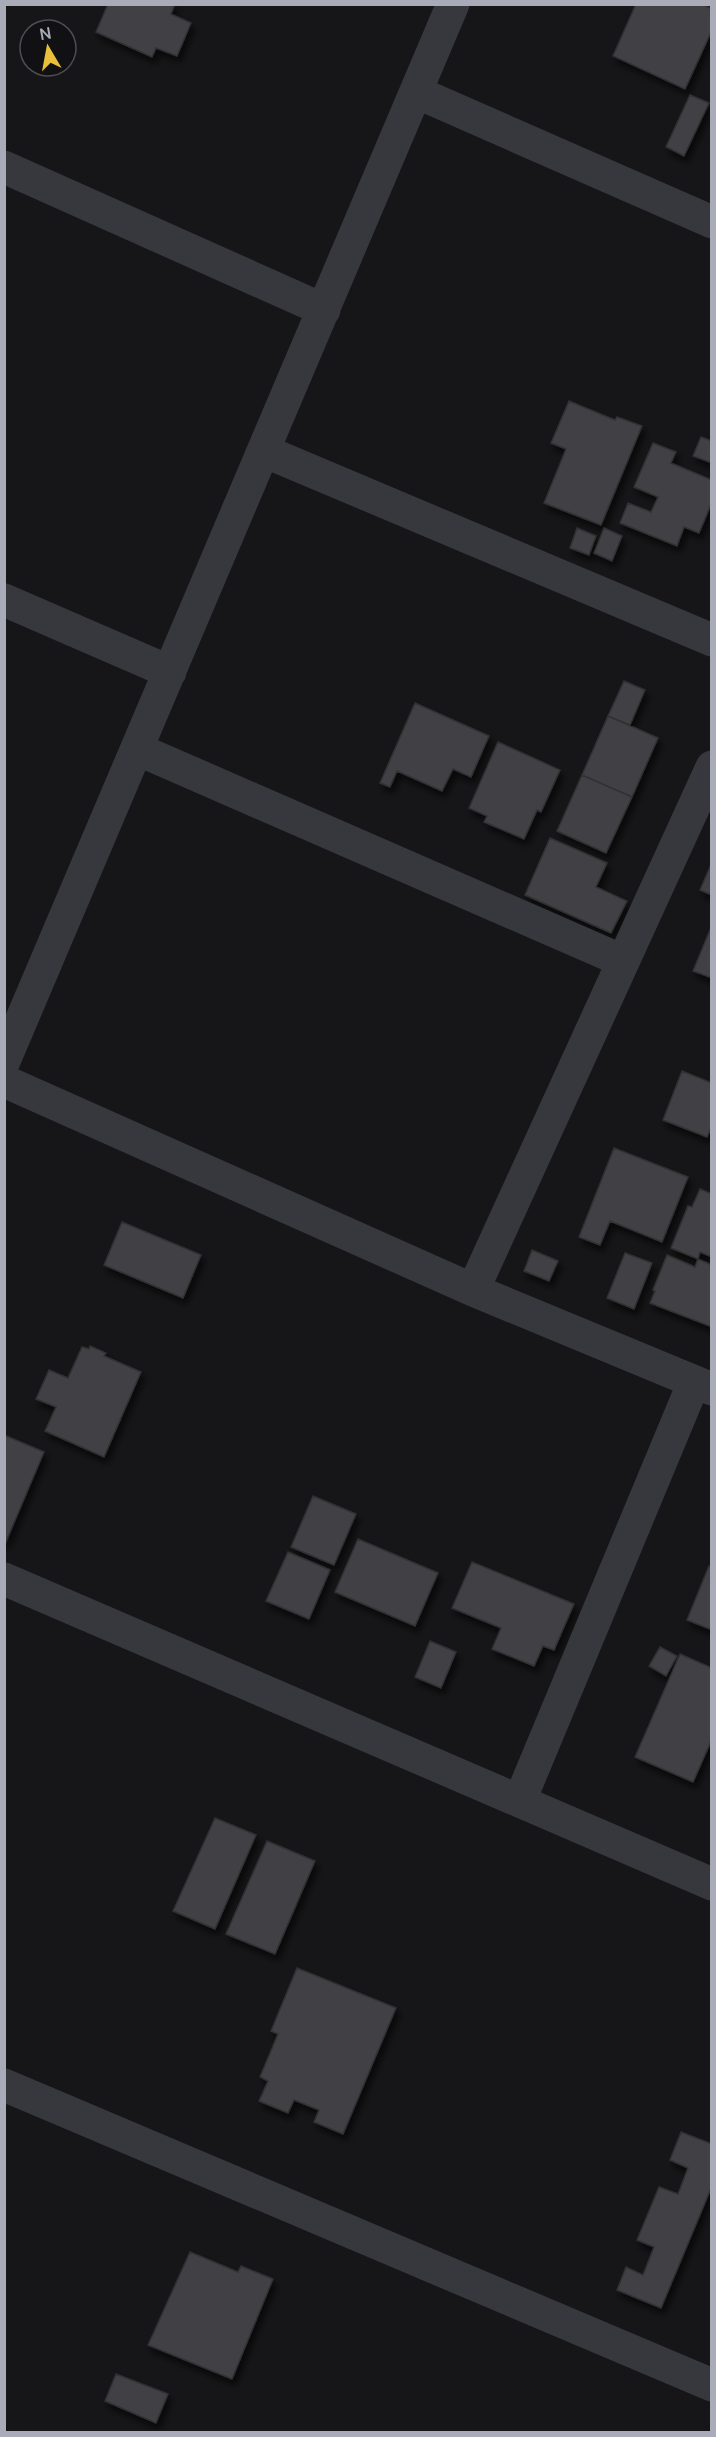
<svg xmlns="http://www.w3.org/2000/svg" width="716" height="2437" viewBox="0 0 716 2437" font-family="Manrope,sans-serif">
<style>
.building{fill:#414145;stroke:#313034;stroke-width:1.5;filter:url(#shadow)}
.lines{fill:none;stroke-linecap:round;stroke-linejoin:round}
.minor{stroke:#37383d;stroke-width:33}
</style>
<defs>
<filter id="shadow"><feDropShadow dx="3.5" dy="6" stdDeviation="3" flood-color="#0009"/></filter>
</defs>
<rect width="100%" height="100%" fill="#161618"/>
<path class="building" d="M108,4H175L171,14L191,23L177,56L156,48L152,57L96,32Z
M636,4H702L712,9V30L685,89L613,56Z
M690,95L709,103L684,156L666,147Z
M569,401L615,420L617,417L642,426L601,525L544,503L566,449L551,443Z
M701,437L712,441V463L693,456Z
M653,443L676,452L671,463L712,480V502L699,533L684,527L677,546L620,523L628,503L651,512L658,497L634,487Z
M577,528L596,536L589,555L570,548Z
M604,528L622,536L612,561L594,553Z
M624,681L645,690L630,725L608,716Z
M415,703L489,736L471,777L453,769L442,791L397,771L390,787L380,783Z
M608,716L658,738L632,797L582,775Z
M498,742L560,770L541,812L537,810L524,839L484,822L487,816L469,808Z
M582,775L632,797L606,853L557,831Z
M550,838L607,863L596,887L627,901L611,933L525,895Z
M712,862V895L700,890Z
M712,925V978L693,971Z
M682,1071L712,1083V1126L707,1137L663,1120Z
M614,1148L688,1177L662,1242L610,1221L600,1245L579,1237Z
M700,1189L712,1194V1257L700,1252L698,1259L671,1248L688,1206L692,1207Z
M122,1222L201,1255L183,1298L104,1265Z
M532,1250L558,1261L549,1281L524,1271Z
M625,1253L652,1263L634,1309L607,1298Z
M667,1255L695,1267L698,1259L712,1265V1327L650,1303L655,1291L653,1290Z
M90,1346L106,1353L104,1356L141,1372L104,1457L45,1431L56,1407L36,1399L49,1370L68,1378L82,1347L89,1349Z
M4,1435L44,1452L5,1544H4Z
M313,1496L356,1514L334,1565L291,1547Z
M358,1539L438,1573L415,1626L335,1592Z
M288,1552L330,1570L309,1619L266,1601Z
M472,1562L574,1604L554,1650L543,1646L534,1666L492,1649L501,1628L452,1608Z
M709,1566L712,1568V1630L687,1620Z
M430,1641L456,1652L441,1688L415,1677Z
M660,1647L677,1656L666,1676L649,1666Z
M680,1654L712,1668V1739L693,1782L635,1757Z
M215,1818L256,1835L215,1929L173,1911Z
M267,1841L315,1861L275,1954L226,1934Z
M297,1968L396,2008L343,2134L314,2122L319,2110L294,2100L288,2113L259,2101L268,2081L260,2077L278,2034L271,2031Z
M681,2132L712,2144V2186L661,2308L617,2290L626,2267L643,2275L654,2247L637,2240L659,2187L678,2194L688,2168L670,2160Z
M190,2252L238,2272L241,2266L273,2279L232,2379L148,2345Z
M116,2374L168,2394L156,2423L105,2401Z"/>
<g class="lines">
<path class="minor" d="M416,92L712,222
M4,167L324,310
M264,451L712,640
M4,600L170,672
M137,749L623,961
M4,1061L453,4
M4,1081L473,1290L712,1389
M473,1290L712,767
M4,1579L712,1884
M520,1800L694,1382
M4,2085L712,2385"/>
</g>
<rect width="716" height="2437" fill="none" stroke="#a9acb8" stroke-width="12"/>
<g transform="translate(48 48) rotate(350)"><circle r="28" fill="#111113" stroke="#4e4f55" stroke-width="1.5"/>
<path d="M0-4.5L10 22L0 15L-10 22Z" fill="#eabf3c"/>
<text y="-9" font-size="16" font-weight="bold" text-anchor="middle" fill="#a9acb8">N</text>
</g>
</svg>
